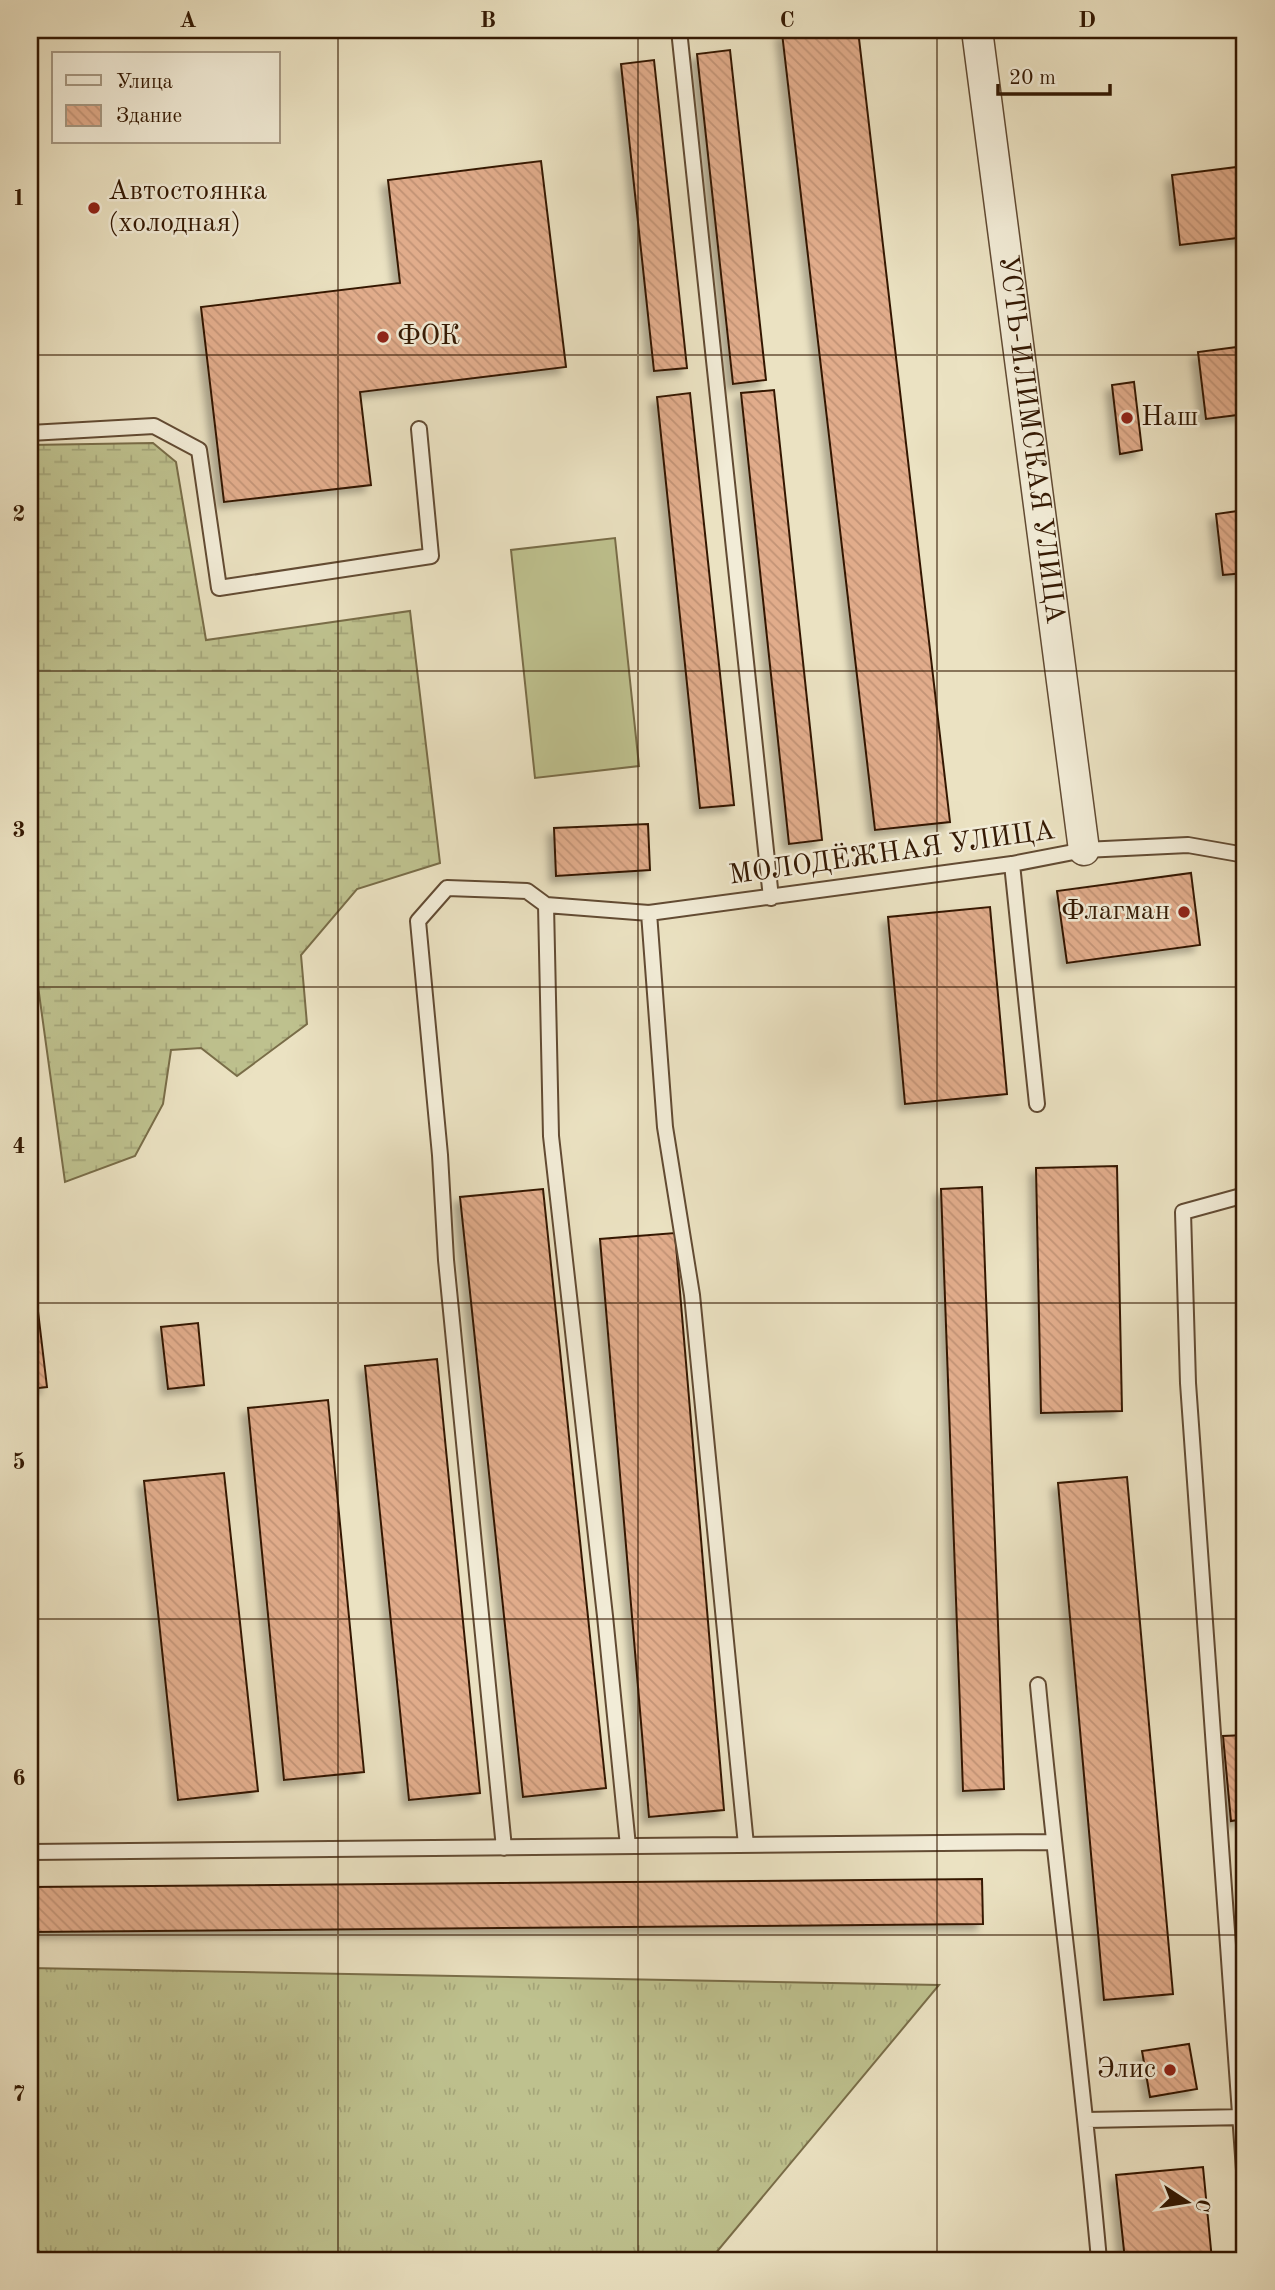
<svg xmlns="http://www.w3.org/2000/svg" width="1275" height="2290" viewBox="0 0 1275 2290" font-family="'Old Standard TT',serif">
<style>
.grass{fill:url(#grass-tufts);stroke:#796d48;stroke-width:2}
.wetland{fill:url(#wetland-marsh);stroke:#796d48;stroke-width:2}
.garden{fill:#bec18e;stroke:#796d48;stroke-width:2}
.building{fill:url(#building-back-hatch);stroke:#341903;stroke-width:2;filter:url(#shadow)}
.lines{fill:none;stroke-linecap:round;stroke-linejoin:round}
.service-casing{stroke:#624b33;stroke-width:18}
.minor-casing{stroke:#624b33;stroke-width:33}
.service{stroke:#f2ecd7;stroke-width:14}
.minor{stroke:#f2ecd7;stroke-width:30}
.grid{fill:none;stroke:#341903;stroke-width:2;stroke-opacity:0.55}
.poi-dot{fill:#8f2418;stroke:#f2ecd7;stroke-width:2.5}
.labels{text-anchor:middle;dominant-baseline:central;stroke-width:5;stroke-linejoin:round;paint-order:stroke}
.poi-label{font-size:28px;fill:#341903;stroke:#f2ecd7;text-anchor:start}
.street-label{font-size:28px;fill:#341903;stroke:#f2ecd7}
.neatline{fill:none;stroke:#341903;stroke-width:2.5}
.grid-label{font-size:23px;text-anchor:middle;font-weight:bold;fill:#341903}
</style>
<defs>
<pattern id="grass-tufts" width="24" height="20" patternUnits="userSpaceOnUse" patternTransform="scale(1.75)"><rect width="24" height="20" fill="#bec18e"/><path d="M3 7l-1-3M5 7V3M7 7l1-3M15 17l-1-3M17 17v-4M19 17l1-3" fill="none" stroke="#a4a579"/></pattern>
<pattern id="wetland-marsh" width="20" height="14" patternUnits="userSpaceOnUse" patternTransform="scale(1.75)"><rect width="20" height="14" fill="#bec18e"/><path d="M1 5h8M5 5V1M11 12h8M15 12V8" fill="none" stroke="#a4a579"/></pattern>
<pattern id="building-back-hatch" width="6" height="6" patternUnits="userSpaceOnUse" patternTransform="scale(1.75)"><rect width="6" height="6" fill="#e1ac8b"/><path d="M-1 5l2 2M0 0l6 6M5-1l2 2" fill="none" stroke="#c29376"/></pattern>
<filter id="shadow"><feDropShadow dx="-6" dy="6" stdDeviation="3.5" flood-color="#0004"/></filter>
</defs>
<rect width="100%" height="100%" fill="#ebe2c2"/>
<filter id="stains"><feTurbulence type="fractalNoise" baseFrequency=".00286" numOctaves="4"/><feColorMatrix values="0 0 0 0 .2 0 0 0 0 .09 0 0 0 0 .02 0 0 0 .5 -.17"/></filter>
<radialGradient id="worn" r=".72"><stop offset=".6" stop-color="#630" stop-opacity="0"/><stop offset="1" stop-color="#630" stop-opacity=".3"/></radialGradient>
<path class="grass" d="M30,1968L939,1985L710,2260H45L30,2238Z"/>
<path class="wetland" d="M153,443L176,462L206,640L410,611L440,863L357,889L301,955L307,1024L237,1076L201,1048L171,1050L163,1104L135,1156L65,1182L30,928V445Z"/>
<path class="garden" d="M615,538L639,766L535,778L511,550Z"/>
<path class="building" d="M811,30H858L950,822L875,830L782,33Z
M730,50L766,380L733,384L697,54Z
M654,60L687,368L654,371L621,64Z
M541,161L566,367L360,392L371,485L224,502L201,307L400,283L388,180Z
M1245,166V237L1180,245L1172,175Z
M1245,346V414L1206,419L1198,352Z
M1134,382L1142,450L1120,454L1112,385Z
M774,390L822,840L789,844L741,393Z
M690,393L734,805L700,808L657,397Z
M1245,510V573L1223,575L1216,514Z
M648,824L650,870L556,876L554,828Z
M1191,873L1200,945L1067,963L1057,891Z
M990,907L1007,1094L905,1104L888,917Z
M1117,1166L1122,1411L1041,1413L1036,1168Z
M982,1187L1004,1789L963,1791L941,1189Z
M543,1189L606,1788L523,1797L460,1197Z
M675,1233L724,1810L649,1817L600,1239Z
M30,1244L47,1387L30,1389Z
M198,1323L204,1385L168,1389L161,1327Z
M437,1359L480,1793L409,1800L365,1366Z
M328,1400L364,1772L284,1780L248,1408Z
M224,1473L258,1791L178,1800L144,1481Z
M1127,1477L1173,1994L1104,2000L1058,1483Z
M1245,1735V1819L1231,1821L1223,1736Z
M982,1879L983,1924L30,1932V1887Z
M1189,2044L1197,2089L1150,2097L1142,2051Z
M1203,2167L1212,2260H1125L1116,2175Z"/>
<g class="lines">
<g class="service-casing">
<path id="service" d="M679,30L771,898
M30,433L154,426L199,450L219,588L431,556L419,429
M1012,864L1037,1104
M546,905L551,1136L605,1616L628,1846
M546,905L649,913L1012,864L1084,850L1188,845L1245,855
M649,913L665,1127L692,1295L746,1845
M1245,1195L1183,1212L1188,1383L1245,2184
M1038,1685C1056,1877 1082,2068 1099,2260
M504,1848L446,1260L440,1155L418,921L447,888L527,891L546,905
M30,1852L1053,1842
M1086,2120L1245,2117"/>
</g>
<g class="minor-casing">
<g id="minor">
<path id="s1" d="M977,30L1084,850"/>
</g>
</g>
<use href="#service" class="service"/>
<use href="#minor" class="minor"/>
</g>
<path class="grid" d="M338,30V2260M638,30V2260M937,30V2260M30,355H1245M30,671H1245M30,987H1245M30,1303H1245M30,1619H1245M30,1935H1245"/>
<g class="poi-dot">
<circle cx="94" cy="208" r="7"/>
<circle cx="383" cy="337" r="7"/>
<circle cx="1127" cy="418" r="7"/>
<circle cx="1184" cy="912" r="7"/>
<circle cx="1170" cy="2070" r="7"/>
</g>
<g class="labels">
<g class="poi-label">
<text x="108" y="192">Автостоянка<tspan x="108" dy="32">(холодная)</tspan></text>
<text x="397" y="337">ФОК</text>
<text x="1141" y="418">Наш</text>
<text x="1170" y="912" text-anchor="end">Флагман</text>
<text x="1156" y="2070" text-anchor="end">Элис</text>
</g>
<g class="street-label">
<text stroke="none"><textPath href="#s1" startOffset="413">УСТЬ-ИЛИМСКАЯ УЛИЦА</textPath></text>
<text transform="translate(892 854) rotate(-8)">МОЛОДЁЖНАЯ УЛИЦА</text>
</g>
</g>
<rect width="1275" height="2290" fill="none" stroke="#ebe2c2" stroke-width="77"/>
<rect x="52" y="52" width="228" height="91" fill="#f2ecd7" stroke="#a69882" stroke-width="2"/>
<rect x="66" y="75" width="35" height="10" fill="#f2ecd7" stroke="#a69882" stroke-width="2"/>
<text x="116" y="88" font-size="21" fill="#341903">Улица</text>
<rect x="66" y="105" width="35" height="21" fill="url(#building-back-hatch)" stroke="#a69882" stroke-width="2"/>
<text x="116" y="122" font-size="21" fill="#341903">Здание</text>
<g transform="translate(1187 2202) rotate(102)" stroke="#f2ecd7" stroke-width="5" paint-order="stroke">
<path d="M0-5L12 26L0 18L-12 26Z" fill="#341903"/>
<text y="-10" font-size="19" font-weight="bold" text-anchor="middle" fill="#341903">С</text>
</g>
<path d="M998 84v10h112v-10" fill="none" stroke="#341903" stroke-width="3.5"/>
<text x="1009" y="84" font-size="21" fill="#341903" stroke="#f2ecd7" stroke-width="5" paint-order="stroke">20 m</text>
<rect x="38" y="38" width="1198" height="2214" class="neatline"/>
<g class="grid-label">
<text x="188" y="27">A</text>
<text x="488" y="27">B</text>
<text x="787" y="27">C</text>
<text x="1087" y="27">D</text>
<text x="19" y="205">1</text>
<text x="19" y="521">2</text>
<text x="19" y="837">3</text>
<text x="19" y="1153">4</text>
<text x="19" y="1469">5</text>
<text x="19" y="1785">6</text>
<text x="19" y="2101">7</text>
</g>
<rect width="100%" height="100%" filter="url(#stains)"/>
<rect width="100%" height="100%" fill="url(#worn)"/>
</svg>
